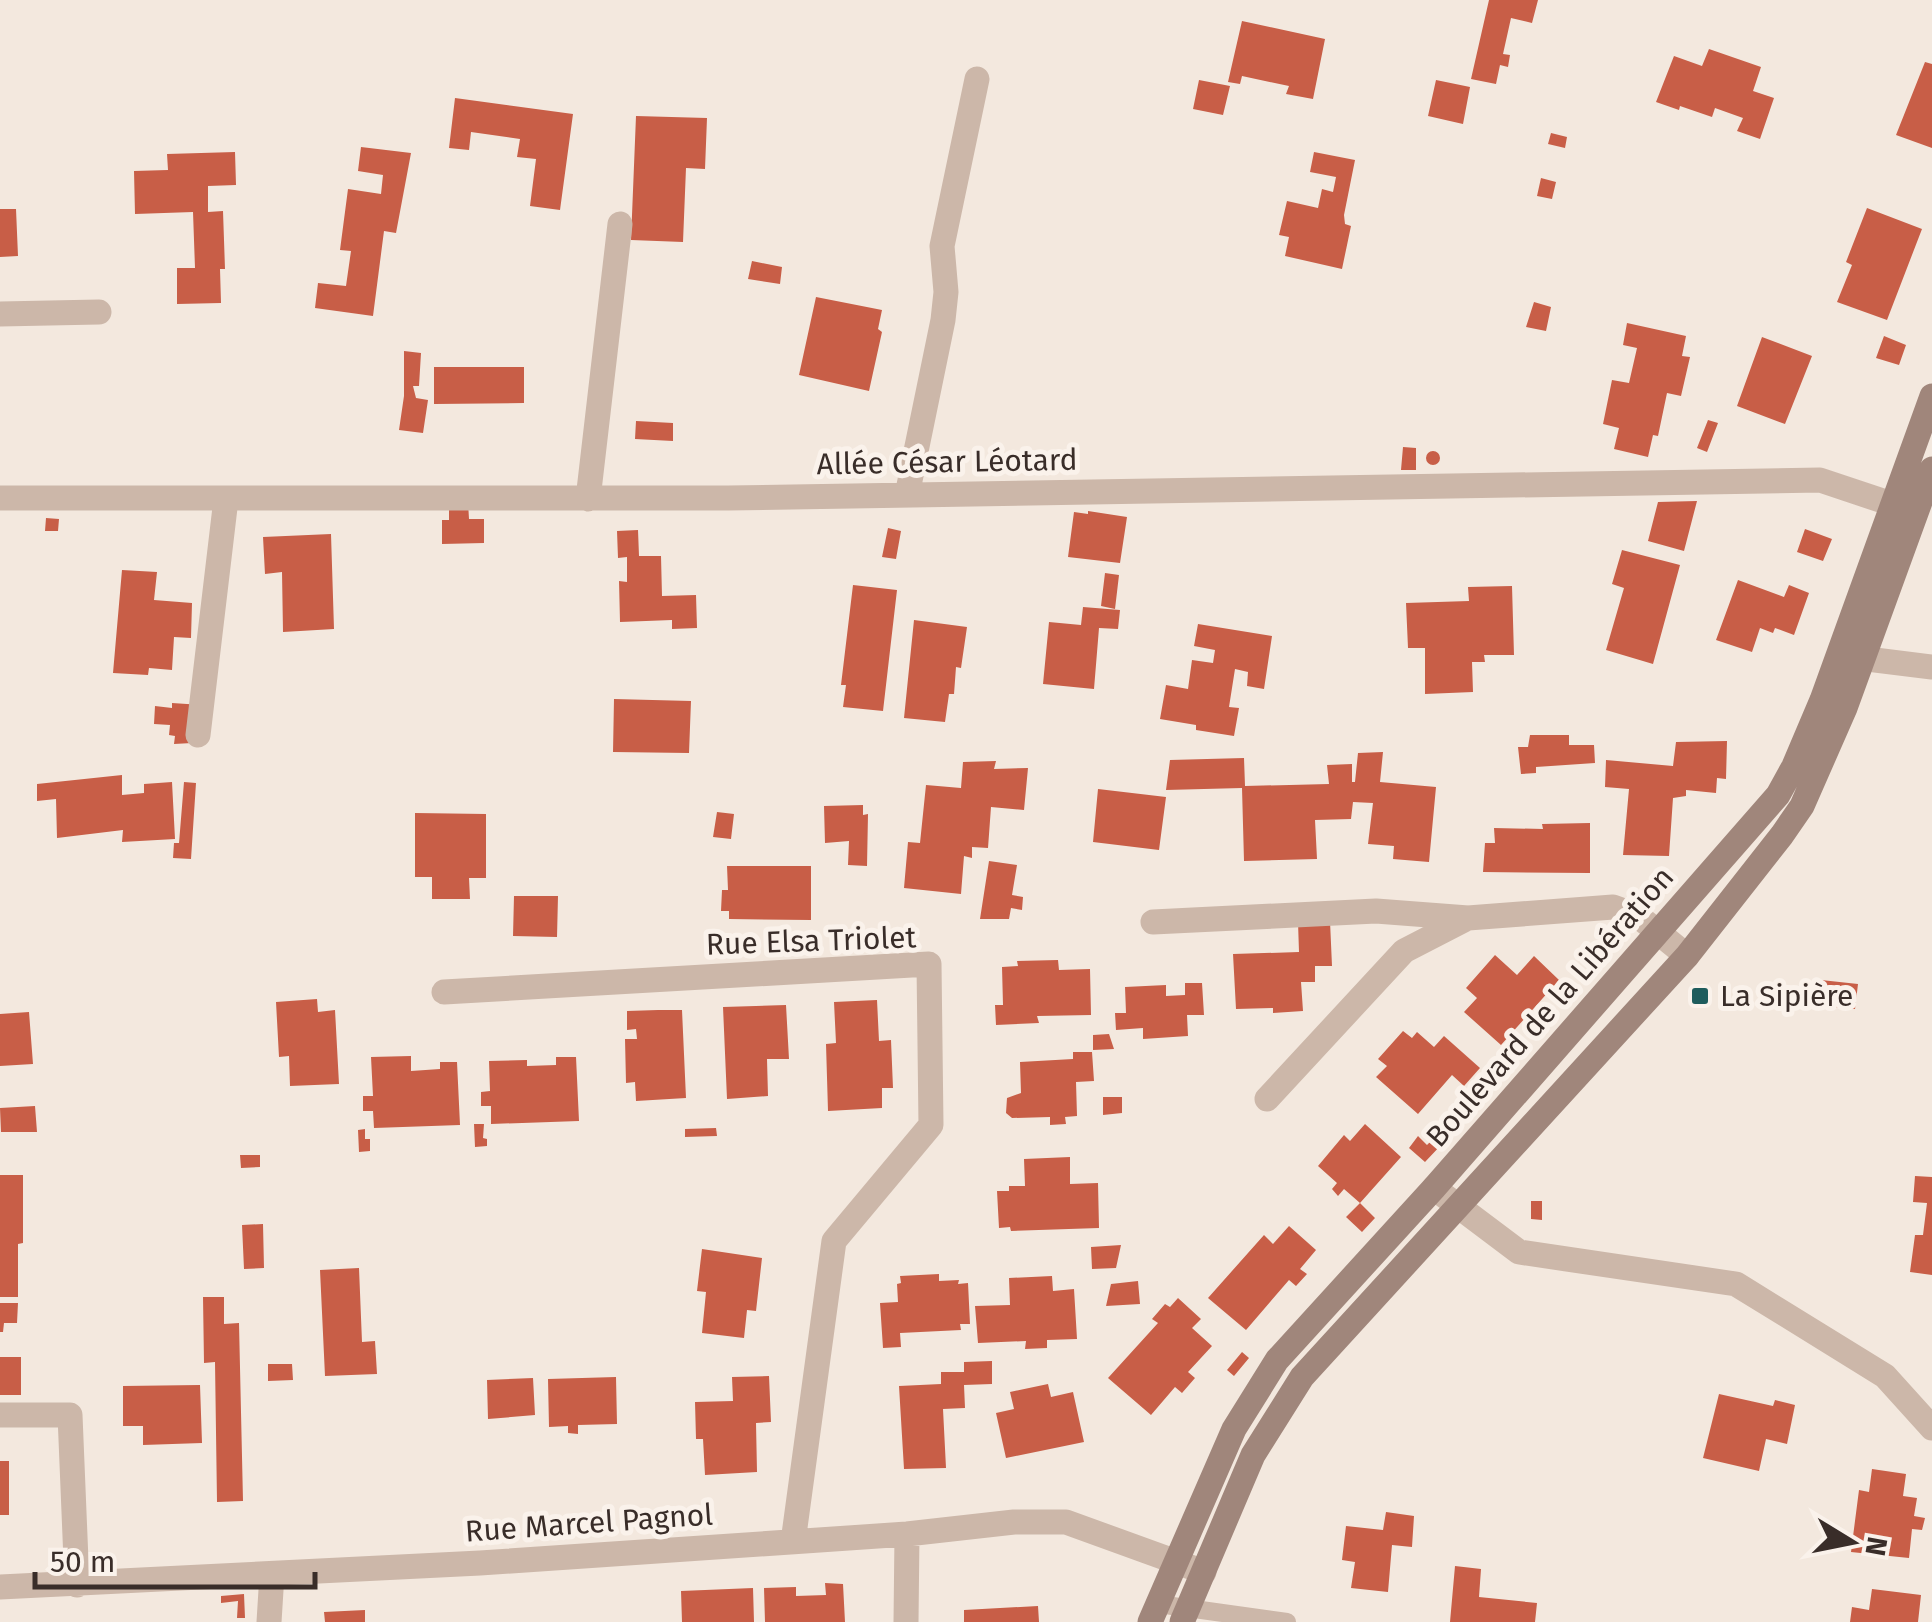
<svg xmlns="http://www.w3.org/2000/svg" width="1932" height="1622" viewBox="0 0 1932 1622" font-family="'Fira Sans',sans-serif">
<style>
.building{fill:#c85e47}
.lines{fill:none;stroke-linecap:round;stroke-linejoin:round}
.lane{stroke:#ccb7a9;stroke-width:18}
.street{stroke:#ccb7a9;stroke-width:25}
.secondary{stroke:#a0867b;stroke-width:25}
.poi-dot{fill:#1e5c5c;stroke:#faf2eb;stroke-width:4}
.labels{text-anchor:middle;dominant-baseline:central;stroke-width:10;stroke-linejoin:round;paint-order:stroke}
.street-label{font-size:30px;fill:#392d29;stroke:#faf2eb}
.poi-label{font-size:30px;fill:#392d29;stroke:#faf2eb;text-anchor:start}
</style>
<rect width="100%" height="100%" fill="#f3e8de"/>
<path class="building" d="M1489,0H1538L1532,23L1511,18L1503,54L1510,55L1508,67L1500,65L1496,84L1471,79Z
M1242,21L1325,39L1313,99L1286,94L1289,86L1242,76L1240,84L1228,82Z
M1709,49L1761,67L1753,91L1774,98L1760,139L1737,131L1743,118L1715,108L1712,117L1680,106L1679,110L1656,102L1674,56L1702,66Z
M1925,62L1932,64V148L1896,135Z
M1199,80L1230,86L1223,115L1193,109Z
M1436,80L1470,87L1463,124L1428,116Z
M455,98L573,114L560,210L530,206L536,159L517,157L520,139L471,132L469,150L449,148Z
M636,116L707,118L705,169L686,168L683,242L631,240Z
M1551,133L1567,137L1565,148L1548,144Z
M361,147L411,153L396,233L384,231L373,316L315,308L318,283L346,286L351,251L340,250L348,189L381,194L383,175L358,171Z
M235,152L236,185L208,186V212L223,211L225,269H220L221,303L177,304V268H195L193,212L135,214L134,171L168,170L167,154Z
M1314,152L1355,160L1344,215L1345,224L1351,226L1342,269L1285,256L1289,237L1279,235L1287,201L1318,208L1322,189L1333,192L1336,177L1310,172Z
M1541,178L1556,182L1552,199L1537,196Z
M1867,208L1922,229L1887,320L1837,302L1852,265L1846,262Z
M0,209H16L18,256L0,257Z
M752,261L782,267L780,284L748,279Z
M816,297L882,310L878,329L882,332L869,391L799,375Z
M1534,302L1551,307L1546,331L1526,327Z
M1627,323L1686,336L1682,356L1690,357L1681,396L1667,393L1658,436L1653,435L1648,457L1614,449L1619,428L1603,424L1612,380L1629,383L1637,348L1623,345Z
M1884,336L1906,345L1899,365L1876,358Z
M1762,337L1812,356L1785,424L1737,406Z
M404,351L421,353L419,386H413L416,398L428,400L423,433L399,430L404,396Z
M434,367H524V403L434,404Z
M1708,420L1718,423L1707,452L1697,448Z
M636,421L673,423V441L635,439Z
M1403,447L1416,448V470H1401Z
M1426 458a7 7 0 1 1 14 0a7 7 0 1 1-14 0Z
M1697,501L1684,551L1648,541L1658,502Z
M449,502H468L469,519H484V543L442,544V520H449Z
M1088,511L1127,517L1120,563L1068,557L1074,512L1088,514Z
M46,518L59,519L58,531H45Z
M888,528L901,531L896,559L882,557Z
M1805,529L1832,539L1823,561L1797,552Z
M638,530L639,556H661L662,596L696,595L697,628L672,629V620L620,622L619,581L627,582V557L618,558L617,531Z
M331,534L334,629L283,632L282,572L265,574L263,537Z
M1622,550L1680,565L1653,664L1606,650L1624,588L1612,584Z
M122,570L157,572L154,600L192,603L191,638L174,637L172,670L149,668L148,675L113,673Z
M1105,573L1119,575L1115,609L1101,606Z
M1738,580L1784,597L1789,585L1809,593L1794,635L1775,628L1773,633L1760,628L1752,652L1716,640Z
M853,585L897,590L883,711L843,707L846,685H841Z
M1512,586L1514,655H1484L1485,662H1472L1473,692L1425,694V648H1408L1406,603L1469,601L1468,587Z
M1083,607L1120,610L1118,629L1099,628L1094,689L1043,684L1049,622L1081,625Z
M914,620L967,627L961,668L956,667L954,694H949L945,722L904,718Z
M1198,624L1272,636L1264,689L1247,686L1248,672L1235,669L1229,707L1239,708L1234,736L1196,730V725L1160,719L1166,685L1188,689L1192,660L1213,663L1215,650L1194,646Z
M614,699L691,701L689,753L613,752Z
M172,703L202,705L192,743L174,744L175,736L169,735L170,725L154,724L155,706L172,708Z
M1530,735H1569V745H1594L1595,763L1536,767V773L1521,774L1518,747H1528Z
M1727,741L1726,779L1717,778L1716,793L1686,790V796L1673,798L1669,856L1623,855L1629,789L1605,787L1606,760L1673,766L1676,742Z
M1383,752L1380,782L1436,787L1429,862L1393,859L1394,846L1368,844L1373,803L1353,802L1351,819L1315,820L1317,859L1244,861L1242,788L1166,790L1170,760L1244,758L1245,786L1329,784L1327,765L1352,764V782H1355L1358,753Z
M996,761L994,769L1028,768L1024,810L991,807L988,848L972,847V858L964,856L961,894L904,888L908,842L920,843L926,785L961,788L963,762Z
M122,775V795L144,793V784L172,782L175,839L122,842L123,830L57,838L56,799L37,801V784Z
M184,782L196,783L191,859L173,858L174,843H179Z
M1098,789L1166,797L1159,850L1093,842Z
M863,805V815L868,814L867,866L848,865L849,841L825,843L824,806Z
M717,812L734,814L731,839L713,837Z
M415,813L486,814V878H469L470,899H432V877H415Z
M1590,823V873L1483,872L1485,843H1495L1494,828L1543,829L1542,824Z
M989,861L1017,865L1012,895L1023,897L1022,910L1011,908L1009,919H980Z
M727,866H811V920L729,919V911H721L722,890H728Z
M514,896H558L557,937L513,936Z
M1330,921L1332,966H1315V982H1301L1303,1011L1273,1013V1008L1236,1009L1233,954L1299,952L1298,922Z
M1495,955L1517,975L1534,956L1559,980L1501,1045L1464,1012L1477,998L1466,988Z
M1058,960L1059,970L1090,969L1091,1015L1037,1016L1039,1023L996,1025L995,1005H1003L1002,967L1018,966L1017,961Z
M1821,980L1858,984L1855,1009L1819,1006Z
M1185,983H1202L1204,1015H1187L1188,1036L1143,1039V1028L1116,1030L1115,1013H1126L1125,987L1166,985V996L1185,995Z
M317,999L318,1012L335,1010L339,1084L290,1086L289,1056L279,1057L276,1002Z
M877,1000L879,1041L891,1040L893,1088H882V1108L828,1111L826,1044L836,1043L834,1002Z
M786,1005L789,1059H767L768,1096L727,1099L723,1007Z
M658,1010H682L686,1098L636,1101L635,1082L626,1083L625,1039H637L636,1029L627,1030V1011Z
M29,1012L33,1064L0,1066V1014Z
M1403,1031L1412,1038L1417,1032L1434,1047L1444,1036L1480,1068L1464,1086L1452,1075L1418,1114L1376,1077L1387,1066L1378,1059Z
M1109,1034L1114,1049L1093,1050V1035Z
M1073,1052H1092L1094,1081L1076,1082L1077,1116L1065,1117L1066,1124L1050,1125V1117L1012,1118L1006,1113L1007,1098L1021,1093L1020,1062L1073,1059Z
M411,1056V1071L440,1069V1062H457L460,1125L374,1128L373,1111H363V1096H373L371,1057Z
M556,1057H576L579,1121L491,1124V1106H481V1092L490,1091L489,1061L527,1060V1066L556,1065Z
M1497,1069L1504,1076L1485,1097L1478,1091Z
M1103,1097H1122V1113L1103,1115Z
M35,1106L37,1132H1L0,1108Z
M474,1124H484L483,1138L487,1139V1146L475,1147Z
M1365,1124L1401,1157L1360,1203L1375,1218L1362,1232L1346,1217L1360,1203L1344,1189L1338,1196L1332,1189L1337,1183L1318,1166L1344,1135L1350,1141Z
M716,1128L717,1136L685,1137V1129Z
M365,1129V1139H370V1151L359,1152L358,1130Z
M1418,1136L1427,1145L1435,1137L1442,1144L1425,1162L1409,1148Z
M240,1155H260V1167L241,1168Z
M1070,1157V1184L1098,1183L1099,1228L1011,1231L1010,1227L999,1228L997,1191H1009V1186H1025L1024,1159Z
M0,1175H23V1243L18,1244V1297H0Z
M1915,1176L1932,1177V1275L1910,1272L1915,1235H1923L1927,1203L1913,1202Z
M1531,1201H1542V1220L1531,1219Z
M263,1224L264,1268L244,1269L242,1225Z
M1289,1226L1316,1250L1300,1269L1307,1274L1296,1286L1289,1280L1246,1330L1208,1298L1264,1235L1273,1244Z
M1121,1245L1116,1268L1092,1269L1091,1247Z
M702,1249L762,1258L756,1311L747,1310L744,1338L702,1333L706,1292L697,1291Z
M359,1268L362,1342L375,1341L377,1374L325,1376L320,1270Z
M939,1274V1281L959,1280L958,1284L968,1283L970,1324H960L961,1330L900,1333L901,1347L883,1348L880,1303L898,1302L897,1284L901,1283L900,1276Z
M1052,1276L1053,1291L1074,1289L1077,1339L1047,1340V1348L1025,1349L1026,1341L978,1343L975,1306L1010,1305L1009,1278Z
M1138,1281L1140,1304L1106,1306L1111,1284Z
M203,1297H224V1324L239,1323L243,1501L217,1502L215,1362L204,1363Z
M1178,1298L1201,1319L1192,1328L1212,1346L1188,1372L1195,1378L1182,1393L1175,1387L1151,1415L1108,1378L1158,1323L1152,1319L1165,1304L1170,1307Z
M0,1303H18L17,1323H4L3,1332H0Z
M1242,1352L1249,1358L1234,1376L1227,1370Z
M0,1357H21V1395H0Z
M992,1361V1384L964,1385L965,1408L943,1409L946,1468L904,1469L899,1386L941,1384V1372H964V1362Z
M268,1364H292L293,1380L268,1381Z
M769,1376L771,1422L756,1423L757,1472L705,1475L703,1439H696L695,1402L733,1401L732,1377Z
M616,1377L617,1424L578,1425V1434L568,1433V1426L549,1427L548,1379Z
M533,1378L535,1415L488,1419L487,1380Z
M1048,1384L1051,1397L1073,1392L1084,1442L1006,1458L996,1413L1014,1409L1010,1392Z
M200,1385L202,1443L143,1445V1426H123V1386Z
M1719,1394L1773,1406L1775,1400L1795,1405L1787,1444L1766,1439L1759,1471L1703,1458Z
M0,1461H9V1515H0Z
M1872,1469L1906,1474L1903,1496L1917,1498L1914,1516L1925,1518L1922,1530L1912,1529L1909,1558L1851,1552L1859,1490L1869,1492Z
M1386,1512L1414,1516L1412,1547L1392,1545L1388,1592L1351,1588L1355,1562L1342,1560L1346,1526L1383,1530Z
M1455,1566L1481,1569L1479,1597L1537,1603L1535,1622H1450Z
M825,1583L843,1584L845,1622H765L764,1588L796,1587V1596L826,1595Z
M753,1588L754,1622H682L681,1591Z
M1872,1589L1921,1595L1918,1622H1850L1852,1607L1869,1610Z
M244,1594L245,1618H237L238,1601L221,1603V1596Z
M1038,1606L1039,1622H964V1610Z
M365,1610V1622H325L324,1612Z"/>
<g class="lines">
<path class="lane" d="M1158,1604L1287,1622"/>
<path class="street" d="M0,314L99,312
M907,495L943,320L946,292L942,246L977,79
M0,498H728L1820,480L1910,510
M588,499L620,224
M1843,656L1932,667
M198,735L226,499
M1153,922L1376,911L1468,918
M444,992L929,964L931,1125L834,1241L793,1542
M1267,1099L1404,951L1468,918L1613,907L1638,916L1687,956
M1434,1188L1519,1252L1736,1284L1885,1376L1932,1428
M0,1415H70L77,1585
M0,1587L480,1563L907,1534L1014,1522H1066L1204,1572
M269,1622L272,1574
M906,1622L907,1534"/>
<path class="secondary" d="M1150,1622L1234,1429L1277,1360L1434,1188L1778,795L1794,766L1822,700L1932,396
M1182,1622L1253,1455L1302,1377L1687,956L1782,835L1802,806L1845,708L1932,469"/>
</g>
<rect class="poi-dot" x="1690" y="986" width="20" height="20" rx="5"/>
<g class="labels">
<g class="street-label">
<text transform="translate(947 462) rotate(-1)">Allée César Léotard</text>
<text transform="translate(811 941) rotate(-2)">Rue Elsa Triolet</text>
<text transform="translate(1550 1007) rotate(-49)">Boulevard de la Libération</text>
<text transform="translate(589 1523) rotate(-4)">Rue Marcel Pagnol</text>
</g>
<g class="poi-label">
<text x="1720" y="996">La Sipière</text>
</g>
</g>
<g transform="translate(1852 1542) rotate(100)" stroke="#faf2eb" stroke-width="8" paint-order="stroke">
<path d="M0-8L18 38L0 25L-18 38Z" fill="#392d29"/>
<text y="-15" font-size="28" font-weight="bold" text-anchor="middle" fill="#392d29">N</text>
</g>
<path d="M35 1572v15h280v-15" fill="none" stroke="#392d29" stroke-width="5"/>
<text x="50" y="1572" font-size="30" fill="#392d29" stroke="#faf2eb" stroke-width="8" paint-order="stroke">50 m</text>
</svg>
